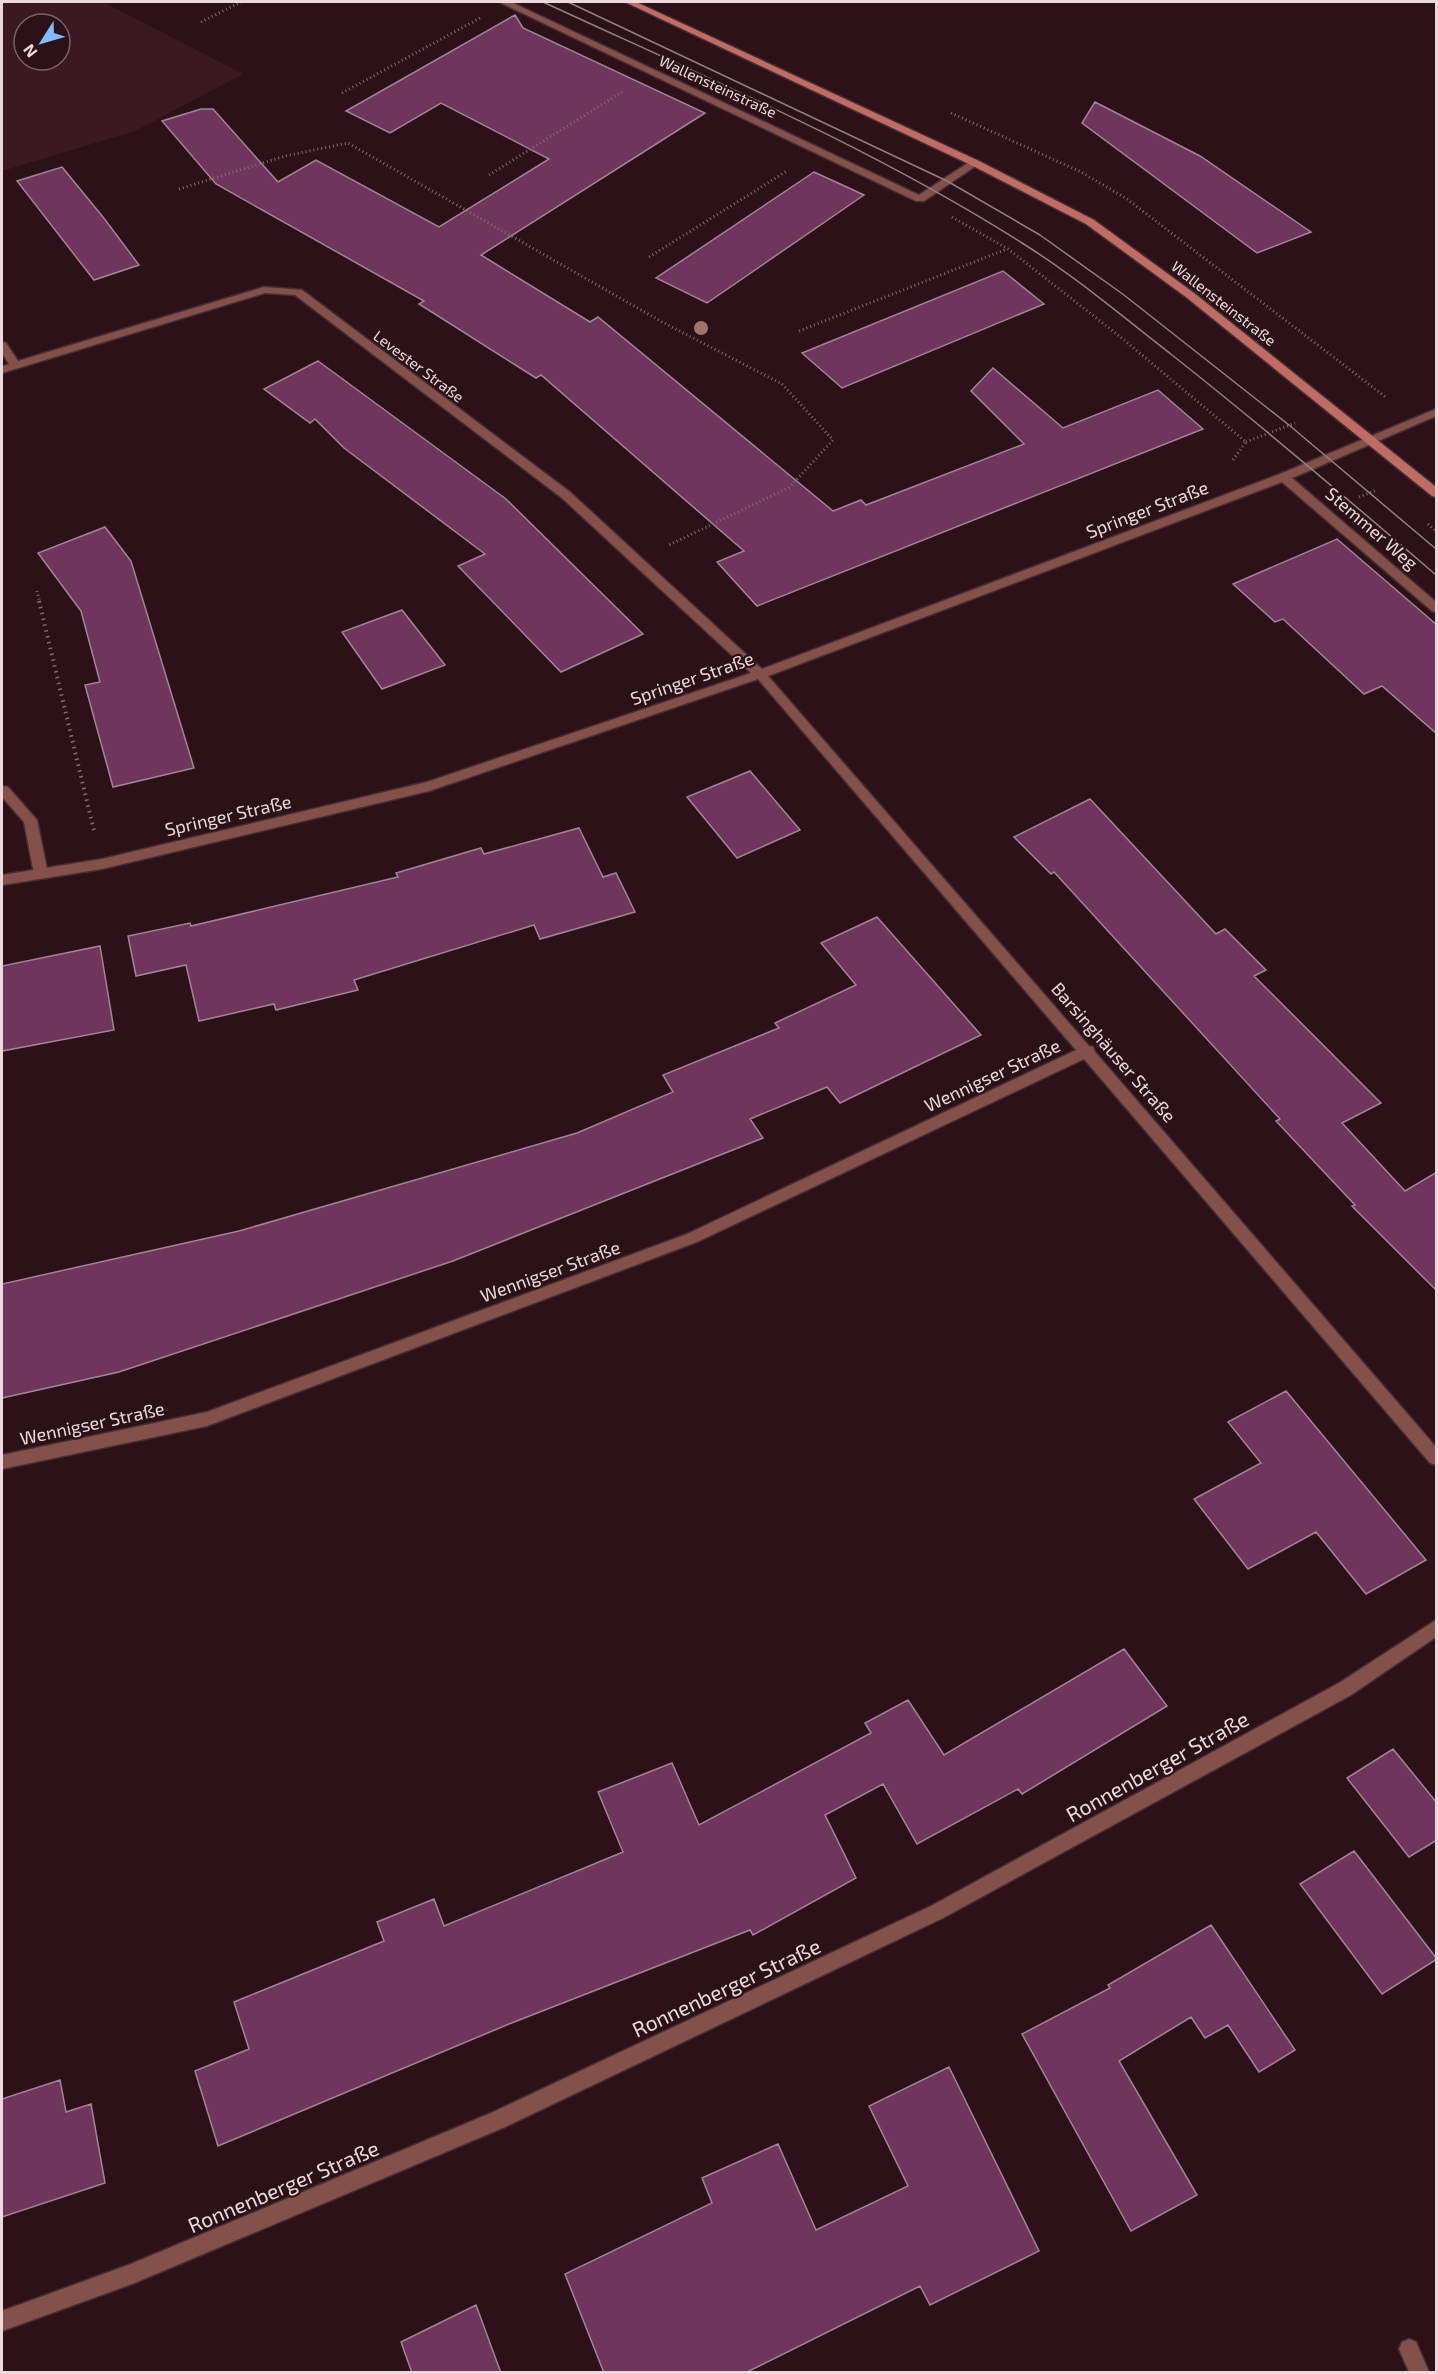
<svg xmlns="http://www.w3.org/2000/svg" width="1438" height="2374" viewBox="0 0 1438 2374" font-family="'Exo 2',sans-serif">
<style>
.built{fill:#3b1922;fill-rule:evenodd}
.building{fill:#70355c;stroke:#a38496;stroke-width:1.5}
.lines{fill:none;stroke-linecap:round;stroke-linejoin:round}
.lane-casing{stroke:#472d34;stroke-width:3}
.street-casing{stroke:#472d34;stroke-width:3}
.secondary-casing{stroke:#472d34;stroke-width:3}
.path-far1{stroke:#836b72;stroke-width:3;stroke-dasharray:1 3;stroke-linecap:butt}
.path{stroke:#836b72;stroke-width:4;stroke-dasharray:1.5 4.5;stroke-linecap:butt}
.lane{fill:#83504a;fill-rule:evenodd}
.street{fill:#83504a;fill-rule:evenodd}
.secondary{fill:#bf6d64;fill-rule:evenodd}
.tram{stroke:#967f84;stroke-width:1.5}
.tree{fill:#a07568}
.labels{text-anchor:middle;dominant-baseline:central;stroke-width:4.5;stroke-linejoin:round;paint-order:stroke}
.far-street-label{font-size:15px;fill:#edd9dd;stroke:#2c1119}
.street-label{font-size:18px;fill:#edd9dd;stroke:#2c1119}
.near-street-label{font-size:21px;fill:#edd9dd;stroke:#2c1119}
</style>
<rect width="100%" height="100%" fill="#2c1119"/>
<path class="built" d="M2,2H103L243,74L135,131L2,171ZM24,24H60V60H24Z"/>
<path class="building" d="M515,15L523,28L705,113L481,255L590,322L598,317L833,511L861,500L866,505L1024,444L971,391L993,368L1063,428L1158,390L1203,429L757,606L717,562L744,551L541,375L536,378L419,304L424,301L216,184L162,121L201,109H213L278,182L316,160L439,227L549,159L441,103L390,133L346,111Z
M1095,102L1200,156L1311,232L1257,253L1082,123Z
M62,167L103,217L139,265L94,280L17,181Z
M814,172L864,195L707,303L656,278Z
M1003,271L1044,304L842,388L802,353Z
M318,361L506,499L643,634L561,672L458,566L485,554L344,448L315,419L310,423L264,389Z
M105,527L131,561L194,768L113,787L85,685L100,682L81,611L38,553Z
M1337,539L1437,625V734L1382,686L1364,694L1283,619L1275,622L1233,584Z
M402,610L445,665L382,689L342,632Z
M750,771L800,830L737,858L687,797Z
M1090,799L1216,934L1225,929L1266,970L1254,976L1381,1103L1342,1123L1405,1191L1437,1172V1291L1352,1206L1355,1205L1276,1121L1280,1119L1054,872L1051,874L1014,837Z
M579,828L603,877L616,873L635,912L540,939L534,925L354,980L358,990L276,1010L274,1004L199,1021L186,965L136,976L128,936L190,923L191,926L398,877L396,873L481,848L484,854Z
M877,917L981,1035L840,1103L827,1087L750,1119L763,1138L453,1261L119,1372L2,1398V1284L239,1231L577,1133L673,1092L663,1075L779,1028L775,1023L856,985L821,943Z
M100,946L114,1030L2,1051V966Z
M1286,1391L1426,1560L1366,1594L1316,1532L1248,1569L1194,1499L1261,1463L1228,1422Z
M1124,1649L1167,1706L1022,1794L1018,1789L917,1844L883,1784L825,1815L856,1878L753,1935L750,1930L509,2024L218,2146L195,2071L249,2049L234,2002L384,1941L377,1922L434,1899L444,1926L623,1852L598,1792L672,1763L699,1825L871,1733L865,1723L908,1700L944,1755Z
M1393,1749L1437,1803V1840L1409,1857L1347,1778Z
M1354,1851L1437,1959L1382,1994L1300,1884Z
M1211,1925L1295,2050L1259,2072L1228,2025L1205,2038L1191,2017L1119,2061L1197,2195L1131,2231L1022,2034L1110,1988L1108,1985Z
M949,2067L1039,2251L930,2305L920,2286L745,2373H604L565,2274L712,2203L702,2178L778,2144L816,2230L908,2186L869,2106Z
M60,2080L66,2112L91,2104L105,2183L2,2217V2099Z
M476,2305L501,2373H412L401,2342Z"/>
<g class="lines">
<g class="lane-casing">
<path id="lane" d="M2,786L8,787L37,820L48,874L46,878H36L34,874L24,822L2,797Z
M1409,2339L1416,2342L1429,2372H1409L1399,2349L1402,2342Z"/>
</g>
<g class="street-casing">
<path id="street" d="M499,2H511L919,195L971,161L980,163L924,201H916Z
M264,287L302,290L570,492L762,669L1280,474L1436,409V416L1292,478L1436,602V612L1432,611L1282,482L768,676L1089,1046L1093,1047L1095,1052L1436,1447V1465L1430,1463L1084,1059L697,1242L207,1426L2,1469V1455L207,1412L687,1234L1076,1050L758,679L429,791L102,869L2,885V875L102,859L427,782L751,673L562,498L295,295L265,293L2,373V367L9,364L2,353V342L6,343L18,361Z
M1436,1620V1637L1351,1695L943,1918L505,2127L132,2284L2,2331V2311L131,2264L491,2113L931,1906L1339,1683Z"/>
</g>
<g class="secondary-casing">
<path id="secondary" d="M625,2H636L979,161L1094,220L1194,293L1436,487V497L1432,496L1186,297L1086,224L971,165Z"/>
</g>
<path class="path-far1" d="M201,22L241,2
M342,93L480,18
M951,113L1081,172L1127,199L1387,398
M489,175L622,92
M179,189L285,156L348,143L664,323L782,384L833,440L790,487L669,545
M952,217L1008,249L1118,335L1246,442L1232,461
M649,257L787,171
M799,331L1007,249
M1246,442L1295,423
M1359,497L1377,490
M1428,524L1436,531
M37,591L40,603"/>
<path class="path" d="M39,601L94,831"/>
<use href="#lane" class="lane"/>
<use href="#street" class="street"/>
<use href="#secondary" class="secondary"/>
<path class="tram" d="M543,2C705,77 871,147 1022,243C1075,276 1123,317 1172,355C1262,426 1349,500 1436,575
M568,2L947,181L1040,235L1124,295L1289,425L1436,549"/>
</g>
<circle class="tree" cx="701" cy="328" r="7"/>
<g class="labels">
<g class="far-street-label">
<text transform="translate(718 86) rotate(25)">Wallensteinstraße</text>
<text transform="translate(1224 303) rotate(38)">Wallensteinstraße</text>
<text transform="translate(419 366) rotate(37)">Levester Straße</text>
</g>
<g class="street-label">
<text transform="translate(1147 509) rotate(-21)">Springer Straße</text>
<text transform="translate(1372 528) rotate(41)">Stemmer Weg</text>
<text transform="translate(692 678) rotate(-19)">Springer Straße</text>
<text transform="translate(228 815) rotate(-13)">Springer Straße</text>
<text transform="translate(1114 1052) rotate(49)">Barsinghäuser Straße</text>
<text transform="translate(992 1075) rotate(-25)">Wennigser Straße</text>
<text transform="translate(550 1271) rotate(-20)">Wennigser Straße</text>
<text transform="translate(92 1423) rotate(-12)">Wennigser Straße</text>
</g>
<g class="near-street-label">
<text transform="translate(1157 1766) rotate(-29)">Ronnenberger Straße</text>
<text transform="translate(726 1987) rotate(-25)">Ronnenberger Straße</text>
<text transform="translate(283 2186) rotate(-23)">Ronnenberger Straße</text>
</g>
</g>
<rect width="1438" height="2374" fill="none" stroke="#edd9dd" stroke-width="6"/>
<g transform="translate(42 42) rotate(233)"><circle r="28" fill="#2c1119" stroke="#796167" stroke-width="1.5"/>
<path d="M0-4.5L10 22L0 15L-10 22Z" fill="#83bcfb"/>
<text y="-9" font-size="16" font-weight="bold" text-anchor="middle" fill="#edd9dd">N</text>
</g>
</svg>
